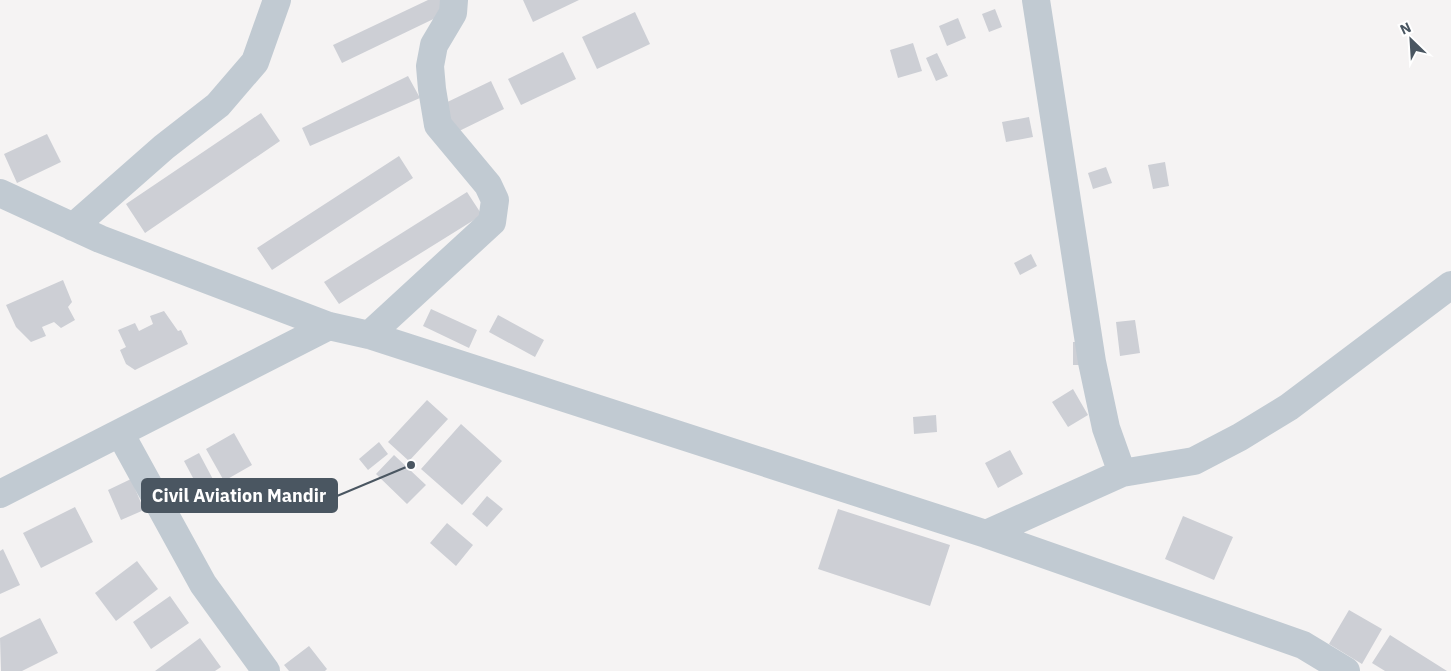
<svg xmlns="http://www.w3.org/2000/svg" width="1451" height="671" viewBox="0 0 1451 671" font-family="'IBM Plex Sans',sans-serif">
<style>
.building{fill:#cdcfd5}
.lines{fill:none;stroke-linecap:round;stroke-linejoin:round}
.minor{stroke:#c1cad2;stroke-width:28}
.leader{fill:none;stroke:#4a5661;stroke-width:2}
.callout-dot{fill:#4a5661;stroke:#fff;stroke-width:2}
.callout{fill:#4a5661;stroke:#4a5661;stroke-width:2}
.callout-label{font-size:18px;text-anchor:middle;font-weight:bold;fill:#fff}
</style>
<rect width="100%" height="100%" fill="#f5f3f3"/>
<path class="building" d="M428,0H442L448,12L342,63L333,45Z
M523,0H579L533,22Z
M995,9L1002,27L989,32L982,14Z
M635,12L650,44L597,69L582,37Z
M958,18L966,38L947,46L939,26Z
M913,43L922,71L898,78L890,50Z
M563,52L576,79L521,105L508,79Z
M937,53L948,76L936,81L926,58Z
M408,76L420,98L310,146L302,128Z
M491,81L504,109L451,135L437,107Z
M261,113L280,141L145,233L126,204Z
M1029,117L1033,137L1006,142L1002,122Z
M47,134L61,162L17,183L4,154Z
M399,156L413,178L272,270L257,248Z
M1165,162L1169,186L1153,189L1148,165Z
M1106,167L1112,183L1093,189L1088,173Z
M467,192L482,215L339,304L324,282Z
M1031,254L1037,266L1020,275L1014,263Z
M63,280L72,302L68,307L75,320L61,328L54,322L42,327L46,336L31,342L16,327L6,305Z
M431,309L477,330L469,348L423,326Z
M164,311L178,331L181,330L188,344L135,370L126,364L120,350L126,347L118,330L135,323L139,331L153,324L150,316Z
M498,315L544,340L535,357L489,332Z
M1135,320L1140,353L1120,356L1116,322Z
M1073,342H1086V365H1073Z
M1073,389L1088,415L1068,427L1052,402Z
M427,400L448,419L409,461L388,442Z
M936,415L937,432L914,434L913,417Z
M461,424L502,461L462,505L421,469Z
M234,433L252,465L224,481L206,449Z
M379,442L388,454L368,470L359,459Z
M1010,450L1023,474L998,488L985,463Z
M199,453L216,485L201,493L184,461Z
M394,455L426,485L407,504L376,474Z
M131,479L144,510L121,520L108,490Z
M487,496L503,509L487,527L472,514Z
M75,507L93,542L41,568L23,533Z
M838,509L950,545L930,606L818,569Z
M1183,516L1233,537L1214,580L1165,559Z
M447,523L473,545L456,566L430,543Z
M3,549L20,585L0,594V551Z
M137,561L158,589L116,621L95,593Z
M170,596L189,623L151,649L133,622Z
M1349,610L1382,629L1362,664L1329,644Z
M40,618L58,653L22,671H1L0,638Z
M1390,635L1447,671H1385L1372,663Z
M200,638L221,667L215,671H155Z
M309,646L327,669L325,671H289L284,665Z"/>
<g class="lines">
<path class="minor" d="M1036,0L1092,362L1106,428L1122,473
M0,193L100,239L329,326L369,335L986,534L1303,645L1346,671
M73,227L164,147L218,105L255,62L277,0
M369,335L492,222L495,200L488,185L438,125L432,89L430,66L434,45L453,13L454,0
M120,433L203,584L266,671
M0,494L329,326
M986,534L1122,473L1194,461L1240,437L1289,407L1451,285"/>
</g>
<path class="leader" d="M411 465L337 496"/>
<circle class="callout-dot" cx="411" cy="465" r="5"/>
<rect class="callout" x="142" y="479" width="195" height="33" rx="5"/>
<g class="callout-label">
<text x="239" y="502">Civil Aviation Mandir</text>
</g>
<g transform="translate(1411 40) rotate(335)" stroke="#ffffff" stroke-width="4" paint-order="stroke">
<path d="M0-4L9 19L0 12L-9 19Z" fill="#4a5661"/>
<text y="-8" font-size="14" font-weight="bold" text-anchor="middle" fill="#4a5661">N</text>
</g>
</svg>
